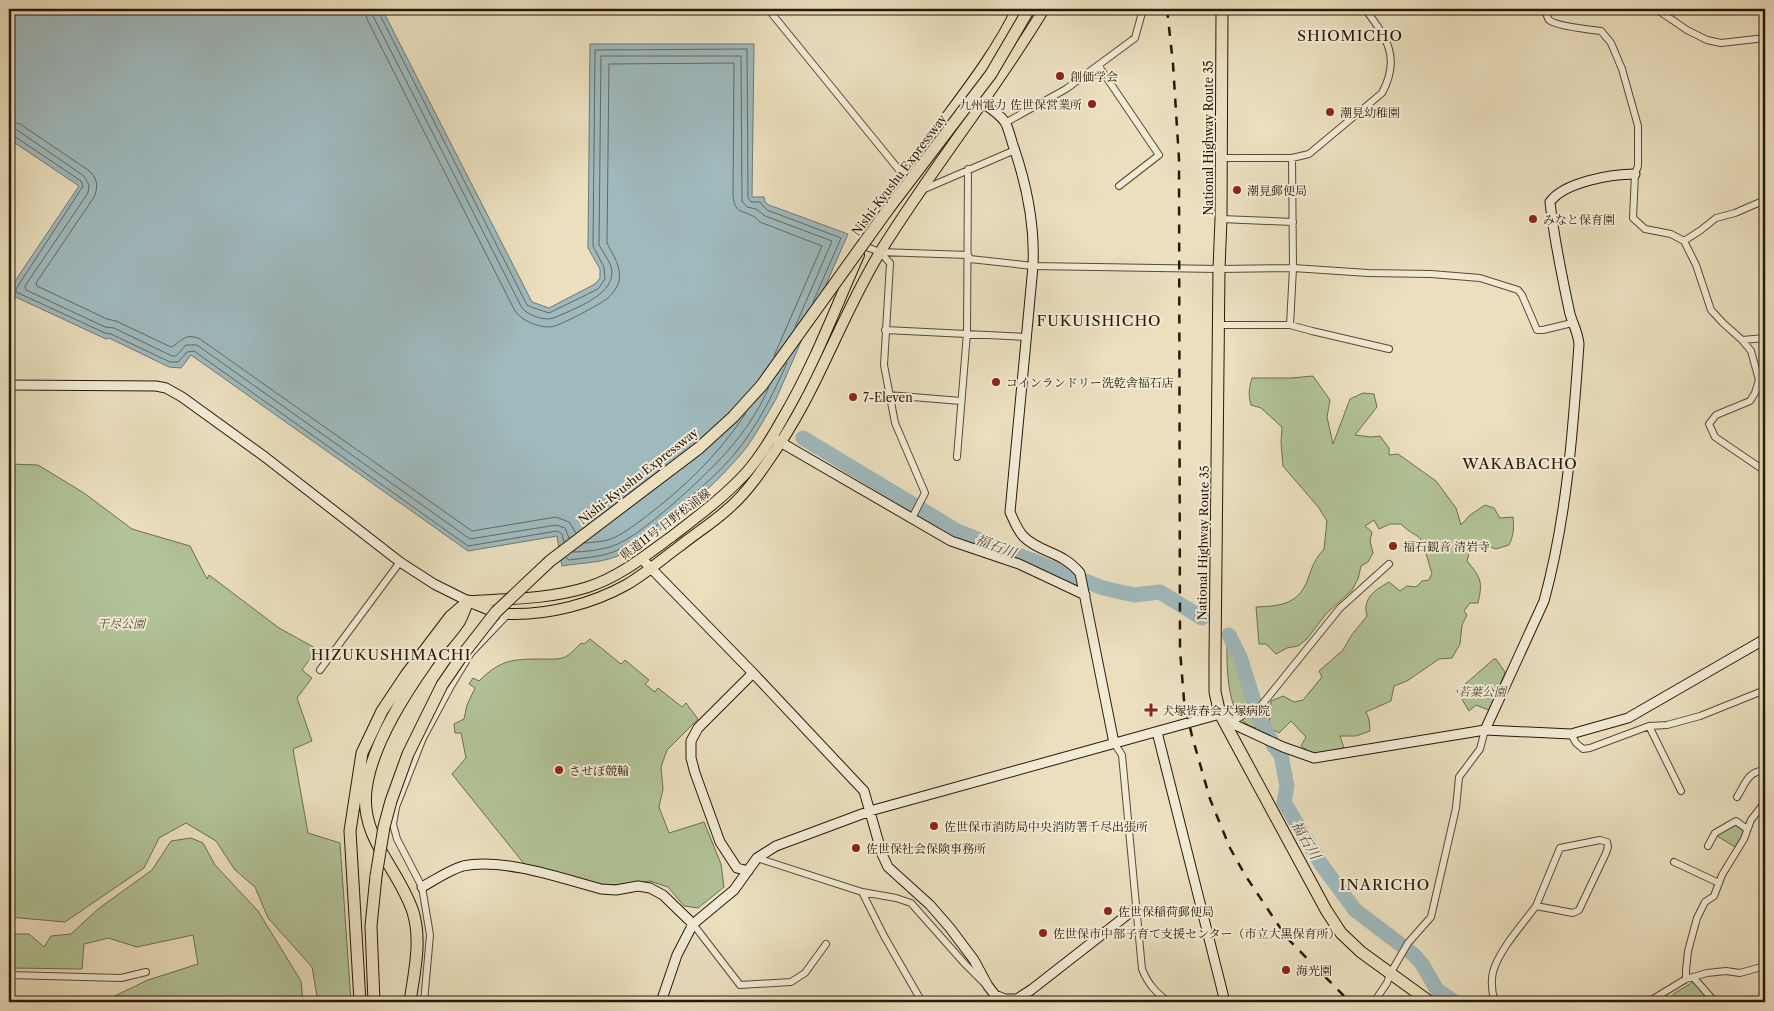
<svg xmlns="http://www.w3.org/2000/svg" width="1774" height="1011" viewBox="0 0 1774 1011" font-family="'Libre Caslon Text','Noto Serif JP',serif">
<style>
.green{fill:#b1c397;stroke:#6c6e50}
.water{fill:#9fb9bd;stroke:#6f7975}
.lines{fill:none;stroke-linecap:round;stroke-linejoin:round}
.shore{stroke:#626962;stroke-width:1}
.river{stroke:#9fb9bd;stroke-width:15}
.street-casing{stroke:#574a36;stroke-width:8}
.secondary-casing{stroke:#261908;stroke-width:11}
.primary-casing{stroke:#261908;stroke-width:12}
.highway-casing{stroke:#261908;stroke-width:13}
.street{stroke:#f2ead5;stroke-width:6}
.secondary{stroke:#f2ead5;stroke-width:9}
.primary{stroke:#ebdfbe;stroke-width:10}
.highway{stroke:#ebdfbe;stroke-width:11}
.rail{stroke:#261908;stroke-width:2.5;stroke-dasharray:9 9;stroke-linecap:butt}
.highway-bridge-casing{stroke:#261908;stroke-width:13;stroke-linecap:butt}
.highway-bridge{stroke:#ebdfbe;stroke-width:11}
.poi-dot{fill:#8f2418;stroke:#f2ead5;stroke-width:2}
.labels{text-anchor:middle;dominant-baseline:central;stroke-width:4;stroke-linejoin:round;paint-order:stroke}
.poi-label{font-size:12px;fill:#261908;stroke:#f2ead5;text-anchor:start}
.street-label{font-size:12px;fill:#261908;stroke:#f2ead5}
.park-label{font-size:12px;font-style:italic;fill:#504c33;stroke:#f2ead5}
.water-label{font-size:14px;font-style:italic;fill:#505147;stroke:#f2ead5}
.quarter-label{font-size:15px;letter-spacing:1px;fill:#261908;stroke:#f2ead5}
</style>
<rect width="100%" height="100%" fill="#ebdfbe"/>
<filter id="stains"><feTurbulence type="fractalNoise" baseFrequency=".004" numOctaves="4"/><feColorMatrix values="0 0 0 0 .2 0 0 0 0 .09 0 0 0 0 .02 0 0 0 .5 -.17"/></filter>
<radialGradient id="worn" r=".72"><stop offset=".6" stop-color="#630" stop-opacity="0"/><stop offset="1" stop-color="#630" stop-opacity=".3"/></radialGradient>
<path class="green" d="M1313,376L1330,400L1327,417L1333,444L1350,399L1363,393L1374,394L1377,407L1355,435L1371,437L1380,436L1389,448V455L1398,454L1436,481L1456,508L1461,525L1470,515L1485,505L1494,508L1500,518L1513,517C1514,527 1514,535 1509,545L1496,549L1480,543L1470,549L1467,561C1481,578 1483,581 1478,603H1470L1464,611L1467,615L1462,625L1460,644L1452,658L1439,659L1407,681L1394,686L1391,701L1366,712L1369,719L1370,731L1356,736H1340L1344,748L1336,752L1314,755L1301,746L1306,737L1291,721L1279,733L1269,727L1271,701L1283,696L1294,702L1303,700L1322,677L1319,671L1343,650L1351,636L1367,616C1362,598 1375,590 1389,582L1400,591L1407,586L1416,587L1422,581L1429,580L1432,573C1428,564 1428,552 1420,545L1421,539C1414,533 1407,531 1401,524H1390L1379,529L1374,520L1365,526L1372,532L1370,541L1373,553L1368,562L1361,566L1358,579L1352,590L1326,614L1307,639L1298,646L1287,648L1276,654L1266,644H1259L1256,607C1282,606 1300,604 1309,576C1313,564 1316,558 1324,549L1327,521L1319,508L1283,466L1281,443L1282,427L1261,408L1251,405C1248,395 1249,388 1252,378H1291Z
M9,464L38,465L84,493L132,529L190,546L207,579L209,575L279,628L317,649L302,670L312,678L297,698L312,741L293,749L308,833L340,843L351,1002H318L312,967L268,918L255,887L235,870L216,841L186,823L159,838L144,868L65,922L9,917Z
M1227,637L1231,638L1260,728C1224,728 1227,662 1227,637Z
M590,639L621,664L625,660L649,680L645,684L655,692L658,688L682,707L686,703L698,719L667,750L661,767L663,789L659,807L669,833L704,822L721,864L724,887L698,908L684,906L668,887L650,881L614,885L598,884L525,865L452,774L466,758L461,733H455L454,724L464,719L467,705L475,688L469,684L473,678L479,681C501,659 514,659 543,659C551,659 560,660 567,656C572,653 577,647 581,643L584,644Z
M1494,659H1496L1505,672L1491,711L1476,705L1469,711L1457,691Z
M1735,825L1744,832L1735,847L1717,836L1727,828Z
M191,838L203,843L215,865L258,911L301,981L303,1002H102L148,980L198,964L193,935L137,947L108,938L84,944L82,969L9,968V934H29L44,947L51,936L71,934L98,909L152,870L171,841Z
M1695,981L1711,1002H1677L1673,994Z"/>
<path class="water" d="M9,9H382L532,302L549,308L595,284L600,278V269L588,248L590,44H754L752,197H764L765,202L769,205L848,234L776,399C766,416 757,433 746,448C721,480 652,544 615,557C599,563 579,563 562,566L557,536L468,551L191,355L181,368L169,367L109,338L106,339L9,294V290L79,186L9,139Z"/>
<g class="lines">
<path class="shore" d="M364,9L367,19L515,311C522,321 538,327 550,327C558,327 601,304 608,298C612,294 617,288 619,282C622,267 613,255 607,243L609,64L734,63L733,196C735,213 741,210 753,216C756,218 758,220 760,222L822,246L774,356
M372,9L373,16L522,308C529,316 545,321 554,318C575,308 619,294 611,266C608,259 603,252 599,245L601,56H741L742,201L747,207L756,209L765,216L832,241L795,327
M378,9L379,13L527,305L531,307L549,313L598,289L605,279L604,267L593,246L595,50L747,49L748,198L751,202H760L767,210L841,238L813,302
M9,121L20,124L88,170C97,177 99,186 94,197L36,283L37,286L107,319L116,321L171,347C182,342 184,332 200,339L472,531L556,517L569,522L576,533
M9,129L17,130L84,176L89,185L88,193L25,286L26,290L105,327L114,328L172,356H176L186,345H197L470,539L556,525L565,528L569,538
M9,135L14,136L81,181L83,186L16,289V292L105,333L111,334L170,362H178L187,352L194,351L468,546L557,531L562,534L564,542
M585,543C592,542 600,542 608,540C621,536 633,526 644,518C684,488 719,454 746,413
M573,552C584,552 599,550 610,547C632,540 656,518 673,504C712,469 748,436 769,387
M566,558L569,560C583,558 600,557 613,552C636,544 658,525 676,509C691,496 707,483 721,469C751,439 770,401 787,363"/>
<path class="river" d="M803,438L957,531L1103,588L1134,595L1160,592L1202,618
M1229,635L1240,657L1259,717L1274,746L1281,755L1287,786L1284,802L1321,864L1355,910L1413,954L1422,964L1437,990L1455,1002"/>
<g class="street-casing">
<path id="street" d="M768,9L904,176
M1544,9C1546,12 1547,17 1549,20C1556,26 1592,30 1601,31L1611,43L1622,69L1638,126V166L1635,174L1633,218L1645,229L1671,234L1684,241L1696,265L1711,310L1723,323L1742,340L1751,351L1759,380L1755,393L1750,401L1716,415L1709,424L1715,437L1765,471
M1654,9L1662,13L1687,30L1707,40L1721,43L1765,38
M561,11L679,9
M1098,65L1159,155L1119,186
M1005,123L1066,89L1135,38L1143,9
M1221,158H1292L1309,154L1382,93C1401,58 1387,38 1365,9
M922,190L1015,150
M1221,219L1293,222
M1684,241L1701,230L1716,218L1735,213L1765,200
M864,246L880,252L890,263L884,365L895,423L925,493L912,518
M880,252L968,255L970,259L1033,266L1219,269L1293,268L1368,273L1431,274L1480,278L1518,290L1522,295L1537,330H1543L1572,323
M1219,325H1290L1312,331L1389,349
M1290,325L1293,268L1292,158
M885,330L1026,337
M1742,340L1765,338
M888,395L961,401
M957,457L967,333L968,169
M320,670L400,562
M1231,723L1251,710L1260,707L1340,608L1389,564
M1649,726L1681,791
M1571,734L1576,743L1583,749L1590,748L1649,726L1667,725L1700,716L1765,690
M1114,743L1122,755L1142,969C1148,984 1156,993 1169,1002
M1737,797C1746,783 1747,772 1765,770
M1600,840L1607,842L1608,847L1606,853L1579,910L1573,913L1536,906L1560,848Z
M1708,846L1715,833L1736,821L1747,829
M757,858L862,892L896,898L911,903L965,964L984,983
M1674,862L1719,883
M862,892L884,936L922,1002
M693,924L740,985L791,982L805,973L826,944
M9,975L121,978L146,972
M1693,977L1715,1002
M1686,979V970L1688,951L1697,918L1705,902L1714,896L1722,875L1744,839L1751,820L1765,802
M424,1002L430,935L422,887L397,839L393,824L396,807L423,738L451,686L471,653L508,614
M1374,1002L1387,983L1390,974L1408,943L1431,917L1456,808L1459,777L1480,749L1485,730
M1495,1002C1492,993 1491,981 1493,972C1499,950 1522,925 1536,906
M1648,1002L1686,979L1707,973L1726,971L1740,973L1765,966"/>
</g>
<g class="secondary-casing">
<path id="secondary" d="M978,100C987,106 999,113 1005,122C1009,129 1011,140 1014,148C1027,186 1035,224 1033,266L1010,512C1014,521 1017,530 1024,537C1040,553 1062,551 1080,573L1114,743
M9,385L156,386L166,388L182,397L265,457L400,562L434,584L468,601
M775,439L951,541L1019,564L1085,595
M642,559L753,673L864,791L882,854L888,867L930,905L950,928L974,960L988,986L995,995L1005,999H1017L1031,990L1136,908
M1485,730L1544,601C1567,517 1573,430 1579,344C1578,333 1573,324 1570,314C1562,277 1554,240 1550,202C1564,182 1612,174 1635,174
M1157,732L1225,1002
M748,871L737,868L720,842L695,773L691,758V741L698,728L753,673
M422,887C435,880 449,870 463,866C501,857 564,879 601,889L616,890L638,886L650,888L663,895L693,924
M661,1002L677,955L693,924L734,890L757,858L776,846L870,811L1220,714L1231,723L1283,747L1314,758L1485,730L1571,734L1628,718L1765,639"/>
</g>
<g class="primary-casing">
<path id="primary" d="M890,201C927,134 984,78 1017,9
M468,601C481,606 496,614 510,614C548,615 592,604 626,585C645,574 662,559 680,546C696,533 714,522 729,508C750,490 766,464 781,442C821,381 844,310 882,249C933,167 994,92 1044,9
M471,601C510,599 550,599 588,587C619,577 645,556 671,537C697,517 724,497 746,473C761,456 773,436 784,416C814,365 835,309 859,255"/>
</g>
<g class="highway-casing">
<path id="highway" d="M1222,9L1221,219L1219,269L1215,658V692L1220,714L1326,910L1341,933L1361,952L1430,1002
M360,1002L350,831L362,753L382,711L406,675L450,617L465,604
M374,1002L371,926L376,876
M410,1002C414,973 422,941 413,912C399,869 360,838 366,790C371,747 402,698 426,664C436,649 449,637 459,622C463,615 465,608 468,601"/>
</g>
<use href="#street" class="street"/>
<use href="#secondary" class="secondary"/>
<use href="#primary" class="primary"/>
<use href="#highway" class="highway"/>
<path class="rail" d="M1167,9L1173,64L1179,159L1180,650L1184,700L1192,736L1210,799L1230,848L1245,875L1287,938L1350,1002"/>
<g class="highway-bridge-casing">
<path id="highway-bridge" d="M376,876L384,827L391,801L408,754L442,685L464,653L496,612L550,561L699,448L733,417L762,385L889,208L991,74L1029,9"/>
</g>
<use href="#highway-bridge" class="highway-bridge"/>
</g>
<g class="poi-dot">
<circle cx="1060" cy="76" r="5"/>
<circle cx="1092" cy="104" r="5"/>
<circle cx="1330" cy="112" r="5"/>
<circle cx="1237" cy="190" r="5"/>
<circle cx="1533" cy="219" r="5"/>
<circle cx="996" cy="382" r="5"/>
<circle cx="853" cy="397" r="5"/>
<circle cx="1393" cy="546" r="5"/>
<path d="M1148.5 702.5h5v5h5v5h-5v5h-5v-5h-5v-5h5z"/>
<circle cx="559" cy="770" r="5"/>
<circle cx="934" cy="826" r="5"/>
<circle cx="856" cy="848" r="5"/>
<circle cx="1108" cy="911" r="5"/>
<circle cx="1043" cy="933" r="5"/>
<circle cx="1286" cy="970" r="5"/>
</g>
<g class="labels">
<g class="poi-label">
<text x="1070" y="76">創価学会</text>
<text x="1082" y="104" text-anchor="end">九州電力 佐世保営業所</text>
<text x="1340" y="112">潮見幼稚園</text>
<text x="1247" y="190">潮見郵便局</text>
<text x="1543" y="219">みなと保育園</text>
<text x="1006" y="382">コインランドリー洗乾舎福石店</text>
<text x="863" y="397">7-Eleven</text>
<text x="1403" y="546">福石観音 清岩寺</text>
<text x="1162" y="710">犬塚皆春会犬塚病院</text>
<text x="569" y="770">させぼ競輪</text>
<text x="944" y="826">佐世保市消防局中央消防署千尽出張所</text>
<text x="866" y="848">佐世保社会保険事務所</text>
<text x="1118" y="911">佐世保稲荷郵便局</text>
<text x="1053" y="933">佐世保市中部子育て支援センター（市立大黒保育所）</text>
<text x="1296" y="970">海光園</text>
</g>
<g class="street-label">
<text transform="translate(1208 138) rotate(-90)">National Highway Route 35</text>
<text transform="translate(899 175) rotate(-53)">Nishi-Kyushu Expressway</text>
<text transform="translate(638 476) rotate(-38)">Nishi-Kyushu Expressway</text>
<text transform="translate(665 524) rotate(-37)">県道11号 日野松浦線</text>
<text transform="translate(1203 543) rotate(-89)">National Highway Route 35</text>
</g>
<g class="park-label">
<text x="121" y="623">干尽公園</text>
<text x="1482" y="691">若葉公園</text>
</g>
<g class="water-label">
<text transform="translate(996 546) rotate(21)">福石川</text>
<text transform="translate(1306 840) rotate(59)">福石川</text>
</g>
<g class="quarter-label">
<text x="1350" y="35">SHIOMICHO</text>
<text x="1099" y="320">FUKUISHICHO</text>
<text x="1520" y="463">WAKABACHO</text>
<text x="391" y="654">HIZUKUSHIMACHI</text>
<text x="1385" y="884">INARICHO</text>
</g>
</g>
<rect width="1774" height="1011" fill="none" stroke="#ebdfbe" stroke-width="30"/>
<rect x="10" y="10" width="1754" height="991" fill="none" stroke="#261908" stroke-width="2.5"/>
<rect x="15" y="15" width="1744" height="981" fill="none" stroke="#261908"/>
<rect width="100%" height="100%" filter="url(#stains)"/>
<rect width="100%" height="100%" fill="url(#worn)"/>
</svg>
